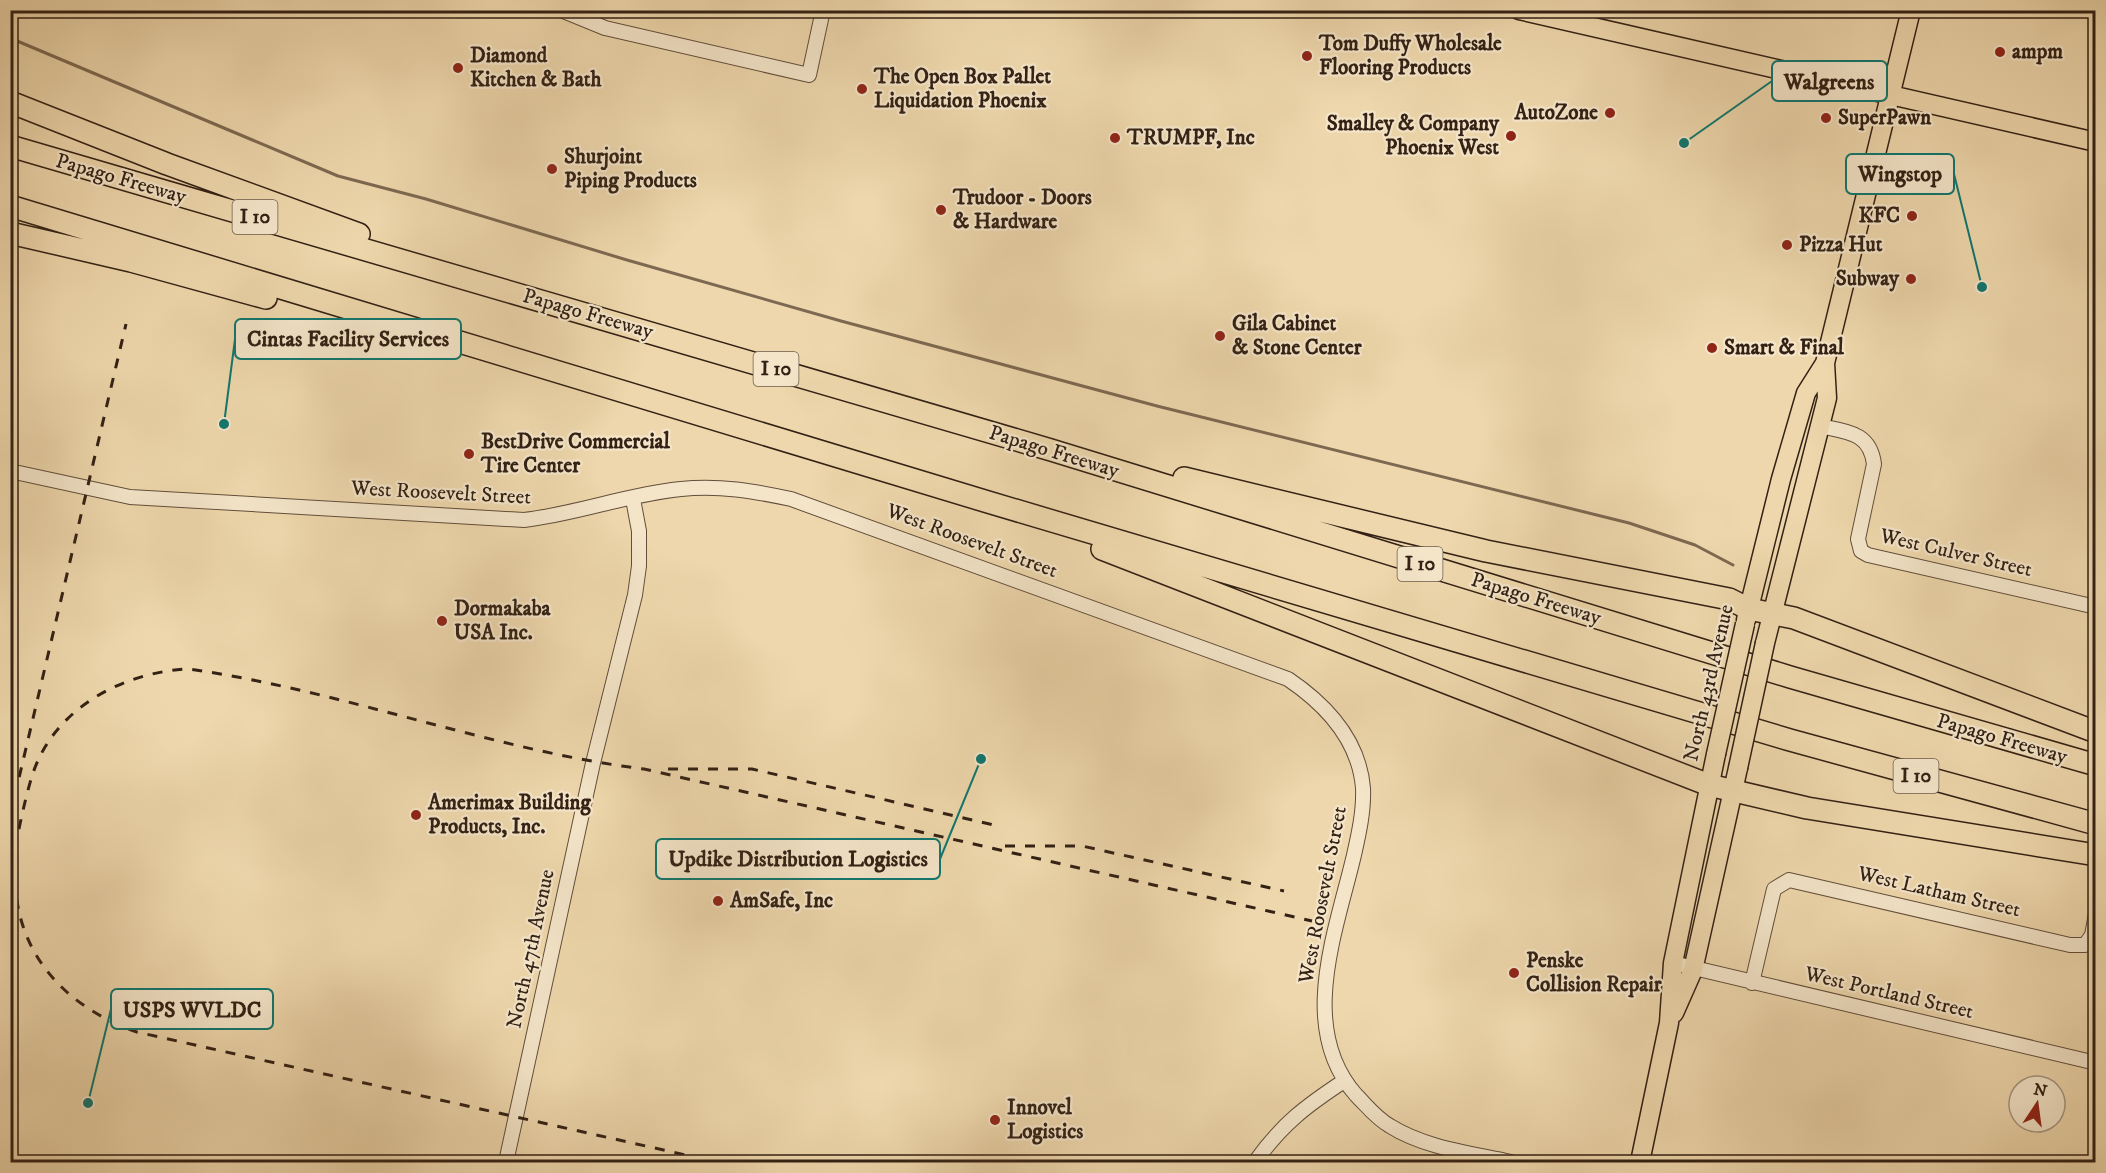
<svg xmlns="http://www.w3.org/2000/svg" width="2106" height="1173" viewBox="0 0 2106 1173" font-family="'IM FELL DW Pica',serif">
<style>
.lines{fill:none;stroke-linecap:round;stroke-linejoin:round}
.stream{stroke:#7d6951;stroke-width:3}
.minor-casing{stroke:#624e3b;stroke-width:16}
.major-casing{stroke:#332115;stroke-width:21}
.highway-casing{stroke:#332115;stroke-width:24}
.minor{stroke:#f4e5c9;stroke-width:14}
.major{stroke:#eed7ac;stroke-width:18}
.highway{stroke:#eed7ac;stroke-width:21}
.rail{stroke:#332115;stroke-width:3;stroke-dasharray:10 10;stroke-linecap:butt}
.major-bridge-casing{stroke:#332115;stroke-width:21;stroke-linecap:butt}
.major-bridge{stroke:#eed7ac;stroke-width:18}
.poi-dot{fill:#8f2418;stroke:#f4e5c9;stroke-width:2}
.labels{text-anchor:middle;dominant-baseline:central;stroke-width:4.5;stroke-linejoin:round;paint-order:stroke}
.shield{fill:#f4e5c9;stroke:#6d5c4b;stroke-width:1.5}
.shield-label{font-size:20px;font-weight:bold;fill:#332115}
.poi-label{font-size:21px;font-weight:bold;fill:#332115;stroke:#f4e5c9;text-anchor:start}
.street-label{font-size:21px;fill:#332115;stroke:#f4e5c9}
.leader{fill:none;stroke:#0f766e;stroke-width:2}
.callout-dot{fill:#0f766e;stroke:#f4e5c9;stroke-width:2}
.callout{fill:#f4e5c9;stroke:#0f766e;stroke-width:2}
.callout-label{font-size:22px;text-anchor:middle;font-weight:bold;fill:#332115}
</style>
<rect width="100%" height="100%" fill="#eed7ac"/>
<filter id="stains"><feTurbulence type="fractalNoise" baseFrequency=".00333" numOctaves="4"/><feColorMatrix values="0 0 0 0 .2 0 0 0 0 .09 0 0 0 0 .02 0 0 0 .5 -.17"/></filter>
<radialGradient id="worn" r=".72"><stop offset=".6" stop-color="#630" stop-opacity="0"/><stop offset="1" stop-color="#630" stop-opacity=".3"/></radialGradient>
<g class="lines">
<path class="stream" d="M10,38L338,176L426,199L627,260L841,321L1157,406L1629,523L1695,545L1733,565"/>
<g class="minor-casing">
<path id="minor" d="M561,10L605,28L809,75L823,10
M1820,426C1847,432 1870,432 1874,464L1858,539L1861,551L1868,555L2096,607
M10,471L130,497L524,520C577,514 628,494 681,489C719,485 754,491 791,499L1288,679C1325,704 1359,740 1363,788C1364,810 1359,833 1354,855C1336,932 1297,1028 1356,1095C1367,1106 1376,1118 1390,1126C1425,1148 1471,1153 1511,1162
M1673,963L2096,1063
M1752,983L1774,889L1789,880L2070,945H2085L2092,935L2096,914
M506,1162L593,763L635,595L639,566V531L633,499
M1255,1162C1282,1124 1306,1106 1344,1081"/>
</g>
<g class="major-casing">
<path id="major" d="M1519,10L2096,142
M1746,620L1781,479L1806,393L1825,363
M1765,643L1827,398L1825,363L1911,10
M1674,1013L1693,970L1738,768
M1640,1162L1669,1023L1673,963L1716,754"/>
</g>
<g class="highway-casing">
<path id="highway" d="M10,102L167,164L359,234
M10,146L1051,450L1790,677L2096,765
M10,206L988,502L1790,740L2096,824
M10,233L131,261L266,298
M1184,478L1486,551L1729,599L1749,609L1794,618L2096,732
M1102,549L1709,785L1807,808L2096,855"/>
</g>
<use href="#minor" class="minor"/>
<use href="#major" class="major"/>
<use href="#highway" class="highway"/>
<path class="rail" d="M668,769H752L994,825
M10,816L126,324
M1005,846H1082L1284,891
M16,859C8,944 59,1005 137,1032L717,1162
M10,868C18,837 23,804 33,773C55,708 123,672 188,669C342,690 490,750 644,769L1312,921"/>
<g class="major-bridge-casing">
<path id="major-bridge" d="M1716,754L1745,624
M1738,768L1765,643"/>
</g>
<use href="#major-bridge" class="major-bridge"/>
</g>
<g class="poi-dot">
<circle cx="2000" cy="52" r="6"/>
<circle cx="1307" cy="56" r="6"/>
<circle cx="458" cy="68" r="6"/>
<circle cx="862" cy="89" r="6"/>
<circle cx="1610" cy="113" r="6"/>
<circle cx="1826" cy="118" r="6"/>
<circle cx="1511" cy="136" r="6"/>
<circle cx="1115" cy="138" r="6"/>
<circle cx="552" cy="169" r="6"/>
<circle cx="941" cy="210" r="6"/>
<circle cx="1912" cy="216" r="6"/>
<circle cx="1787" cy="245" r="6"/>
<circle cx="1911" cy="279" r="6"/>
<circle cx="1220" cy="336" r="6"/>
<circle cx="1712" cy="348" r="6"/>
<circle cx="469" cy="454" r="6"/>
<circle cx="442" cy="621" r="6"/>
<circle cx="416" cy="815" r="6"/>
<circle cx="718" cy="901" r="6"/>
<circle cx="1514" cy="973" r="6"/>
<circle cx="995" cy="1120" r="6"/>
</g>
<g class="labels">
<g class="shield">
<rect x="232.5" y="200" width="45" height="34" rx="4.5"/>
<rect x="753.5" y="352" width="45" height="34" rx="4.5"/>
<rect x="1397.5" y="547" width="45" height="34" rx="4.5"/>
<rect x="1893.5" y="759" width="45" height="34" rx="4.5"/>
</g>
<g class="shield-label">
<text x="255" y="217">I 10</text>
<text x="776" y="369">I 10</text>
<text x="1420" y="564">I 10</text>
<text x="1916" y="776">I 10</text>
</g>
<g class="poi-label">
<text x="1319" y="44">Tom Duffy Wholesale<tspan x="1319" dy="24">Flooring Products</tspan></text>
<text x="2012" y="52">ampm</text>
<text x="470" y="56">Diamond<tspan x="470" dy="24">Kitchen &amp; Bath</tspan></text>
<text x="874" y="77">The Open Box Pallet<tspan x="874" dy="24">Liquidation Phoenix</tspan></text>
<text x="1598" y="113" text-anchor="end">AutoZone</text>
<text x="1838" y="118">SuperPawn</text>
<text x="1499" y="124" text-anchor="end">Smalley &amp; Company<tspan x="1499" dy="24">Phoenix West</tspan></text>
<text x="1127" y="138">TRUMPF, Inc</text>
<text x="564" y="157">Shurjoint<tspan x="564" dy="24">Piping Products</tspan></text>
<text x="953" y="198">Trudoor - Doors<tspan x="953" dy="24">&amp; Hardware</tspan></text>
<text x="1900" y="216" text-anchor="end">KFC</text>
<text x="1799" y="245">Pizza Hut</text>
<text x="1899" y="279" text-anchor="end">Subway</text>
<text x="1232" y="324">Gila Cabinet<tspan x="1232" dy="24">&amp; Stone Center</tspan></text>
<text x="1724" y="348">Smart &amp; Final</text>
<text x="481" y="442">BestDrive Commercial<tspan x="481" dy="24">Tire Center</tspan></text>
<text x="454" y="609">Dormakaba<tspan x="454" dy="24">USA Inc.</tspan></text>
<text x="428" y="803">Amerimax Building<tspan x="428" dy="24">Products, Inc.</tspan></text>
<text x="730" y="901">AmSafe, Inc</text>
<text x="1526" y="961">Penske<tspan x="1526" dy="24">Collision Repair</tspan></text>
<text x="1007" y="1108">Innovel<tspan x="1007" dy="24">Logistics</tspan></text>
</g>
<g class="street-label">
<text transform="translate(121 179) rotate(16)">Papago Freeway</text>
<text transform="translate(588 314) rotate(16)">Papago Freeway</text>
<text transform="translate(1054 452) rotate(17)">Papago Freeway</text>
<text transform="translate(441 493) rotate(3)">West Roosevelt Street</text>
<text transform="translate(972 541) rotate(20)">West Roosevelt Street</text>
<text transform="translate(1956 553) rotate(13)">West Culver Street</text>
<text transform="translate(1536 599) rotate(17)">Papago Freeway</text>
<text transform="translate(1709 683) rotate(-77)">North 43rd Avenue</text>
<text transform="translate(2002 739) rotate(16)">Papago Freeway</text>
<text transform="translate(1939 892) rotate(13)">West Latham Street</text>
<text transform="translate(1323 895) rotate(-79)">West Roosevelt Street</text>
<text transform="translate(531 949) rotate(-78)">North 47th Avenue</text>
<text transform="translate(1889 993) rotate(13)">West Portland Street</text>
</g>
</g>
<path class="leader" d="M1684 143L1772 81M1982 287L1954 174M224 424L235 339M981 759L940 859M88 1103L111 1009"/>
<g class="callout-dot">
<circle cx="1684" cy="143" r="6"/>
<circle cx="1982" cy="287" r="6"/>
<circle cx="224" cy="424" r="6"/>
<circle cx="981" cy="759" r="6"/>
<circle cx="88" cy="1103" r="6"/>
</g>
<g class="callout">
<rect x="1772" y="61" width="115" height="40" rx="6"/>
<rect x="1846" y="154" width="108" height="40" rx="6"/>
<rect x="235" y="319" width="226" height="40" rx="6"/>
<rect x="656" y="839" width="284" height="40" rx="6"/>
<rect x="111" y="989" width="162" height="40" rx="6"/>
</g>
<g class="callout-label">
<text x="1829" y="89">Walgreens</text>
<text x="1900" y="181">Wingstop</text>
<text x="348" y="346">Cintas Facility Services</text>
<text x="798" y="866">Updike Distribution Logistics</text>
<text x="192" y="1017">USPS WVLDC</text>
</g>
<rect width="2106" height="1173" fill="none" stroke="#eed7ac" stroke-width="36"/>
<rect x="12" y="12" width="2082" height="1149" fill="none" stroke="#332115" stroke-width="3"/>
<rect x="18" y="18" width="2070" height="1137" fill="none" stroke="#332115" stroke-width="1.5"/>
<g transform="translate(2037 1104) rotate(13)"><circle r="28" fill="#f4e5c9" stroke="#a79781" stroke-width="1.5"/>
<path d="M0-4.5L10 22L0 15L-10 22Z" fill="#8f2418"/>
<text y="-9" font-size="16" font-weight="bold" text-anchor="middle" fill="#332115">N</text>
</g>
<rect width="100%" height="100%" filter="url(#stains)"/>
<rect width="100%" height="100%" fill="url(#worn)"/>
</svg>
